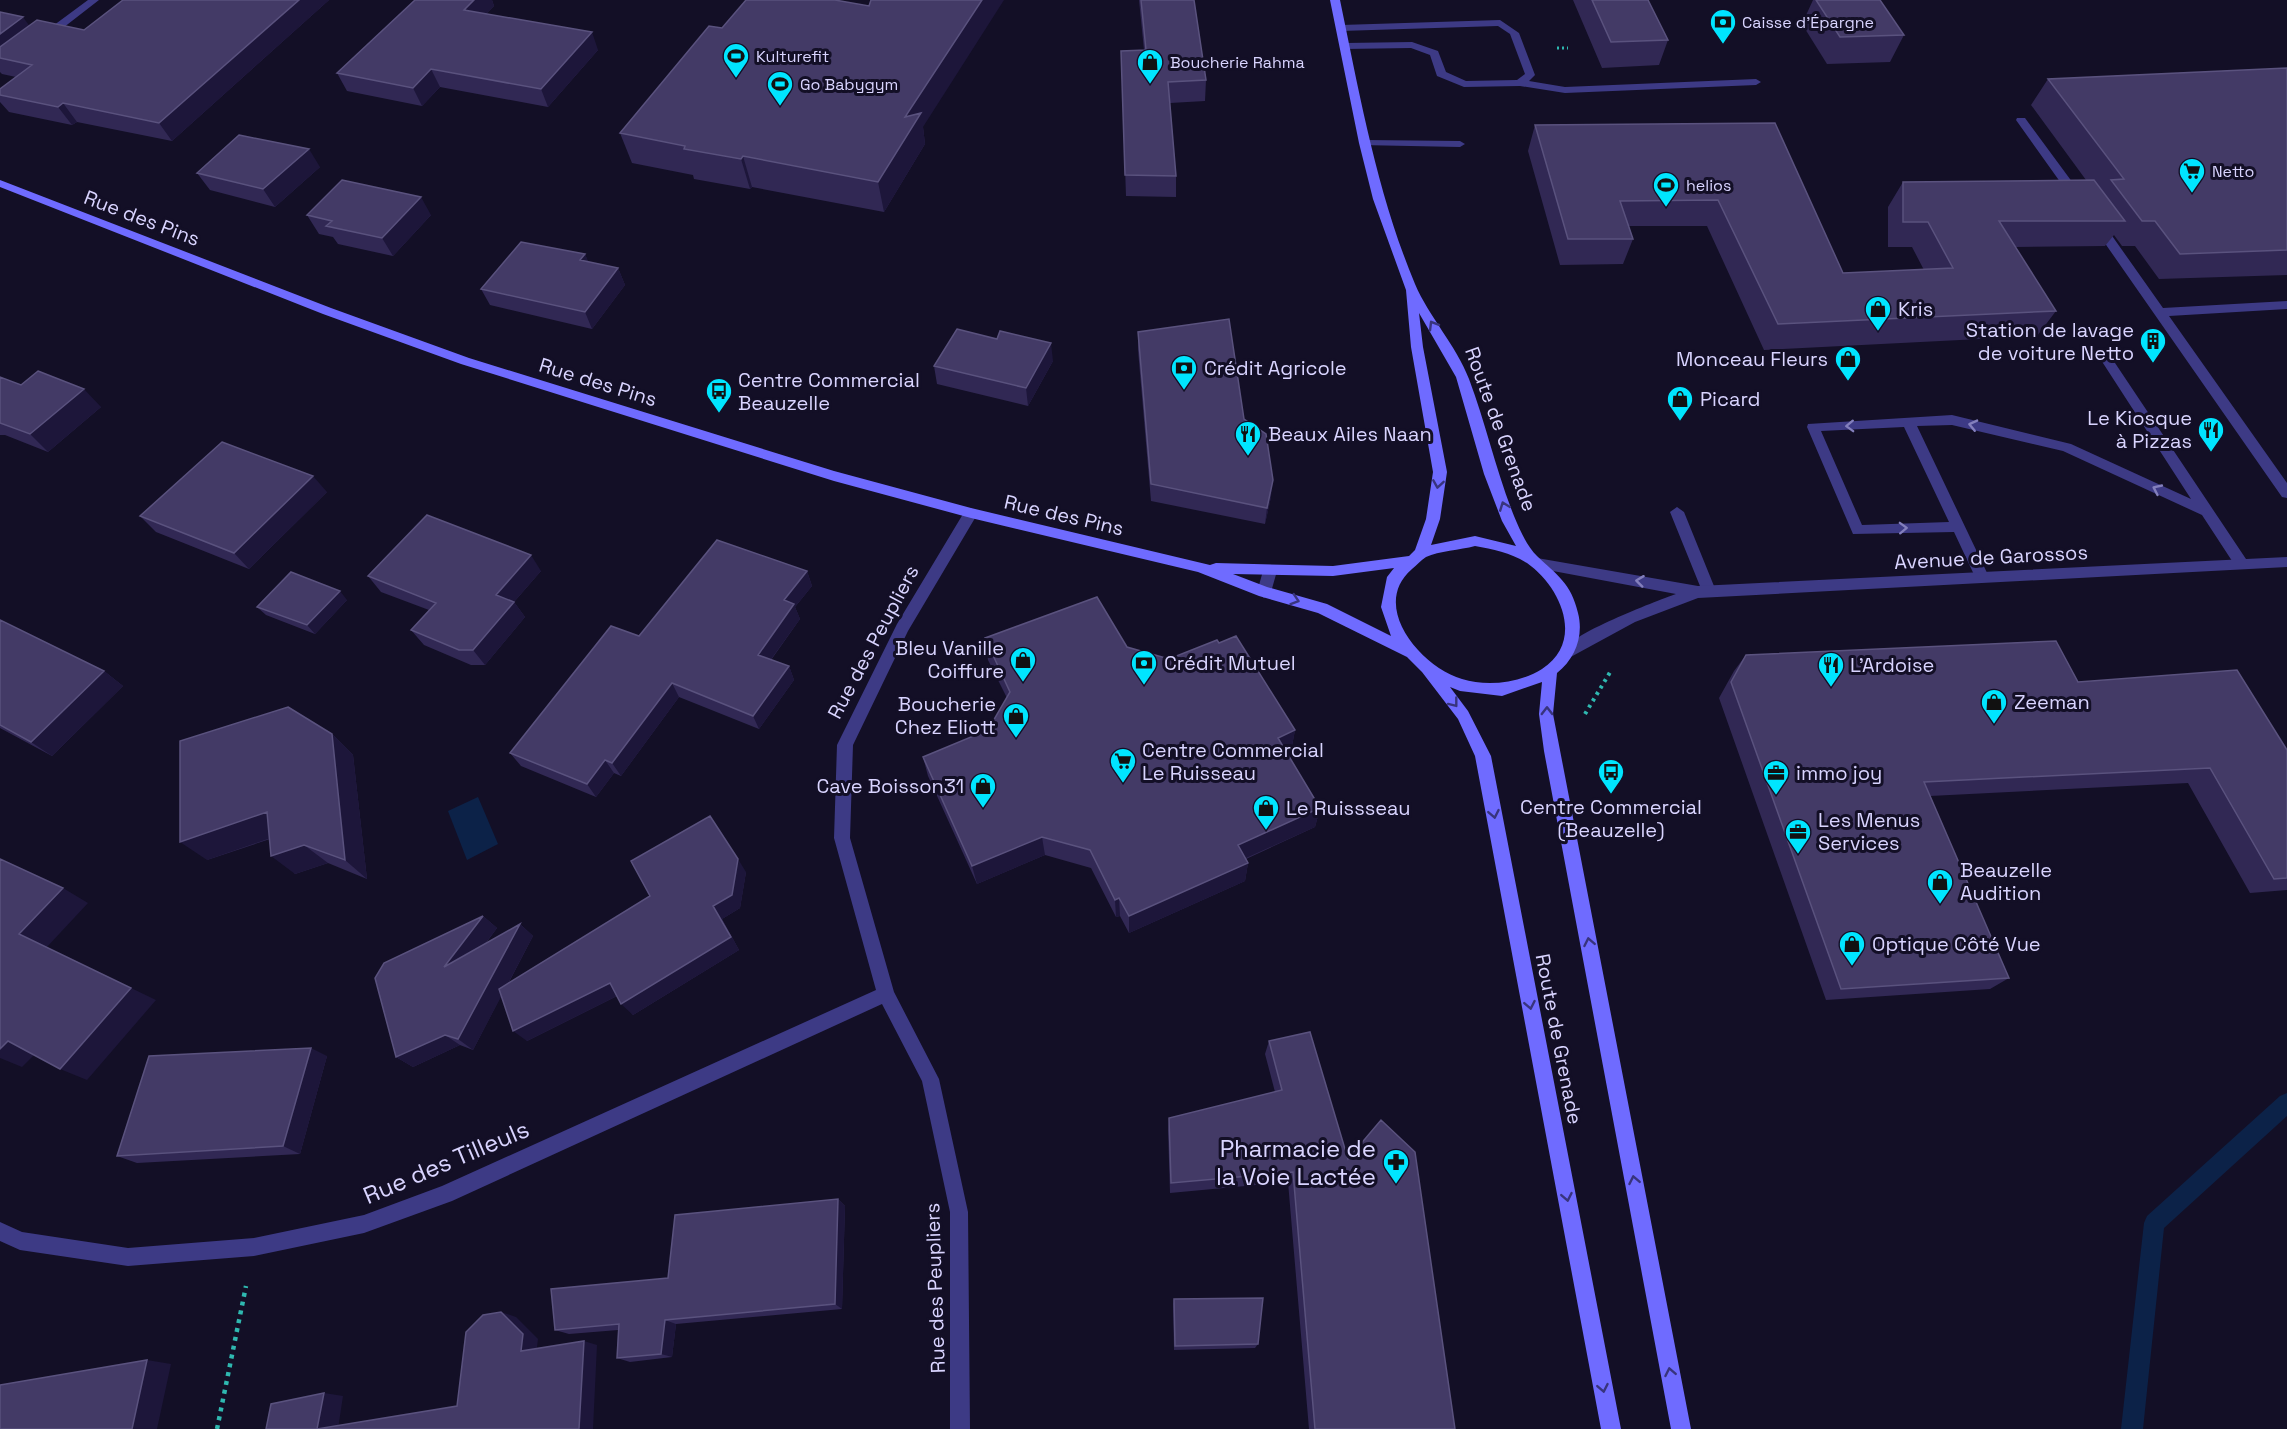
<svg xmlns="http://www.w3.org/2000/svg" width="2287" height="1429" viewBox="0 0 2287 1429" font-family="'Space Grotesk',sans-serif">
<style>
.water{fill:#0c2248}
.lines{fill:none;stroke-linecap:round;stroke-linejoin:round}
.stream{fill:#0c2248;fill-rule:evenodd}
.path-far2{stroke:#2fb8b0;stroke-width:3;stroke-dasharray:2 3;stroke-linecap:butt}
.path-far1{stroke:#2fb8b0;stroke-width:4;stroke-dasharray:3 4.5;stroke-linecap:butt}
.path{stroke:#2fb8b0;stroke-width:4.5;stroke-dasharray:4 5;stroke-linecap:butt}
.lane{fill:#3d3a85;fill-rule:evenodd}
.street{fill:#3d3a85;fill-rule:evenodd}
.secondary{fill:#6f6bff;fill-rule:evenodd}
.wall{fill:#312854}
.shaded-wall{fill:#1d163a}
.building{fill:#433a66;stroke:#5a527e;stroke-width:1.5}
.oneway{stroke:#38347d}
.oneway2{stroke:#837fbc}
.labels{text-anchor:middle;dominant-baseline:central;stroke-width:6;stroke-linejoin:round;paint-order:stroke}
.far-poi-label{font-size:16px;fill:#d9d4ff;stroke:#130f26;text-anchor:start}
.street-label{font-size:20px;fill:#d9d4ff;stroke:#130f26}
.poi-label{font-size:20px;fill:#d9d4ff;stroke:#130f26;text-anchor:start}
.near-poi-label{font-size:24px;fill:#d9d4ff;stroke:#130f26;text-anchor:end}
.near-street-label{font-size:24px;fill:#d9d4ff;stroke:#130f26}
</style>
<rect width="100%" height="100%" fill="#130f26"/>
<path class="water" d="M478,797L498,844L467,860L448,811Z"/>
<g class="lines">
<path class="stream" d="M2287,1093V1116L2164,1228L2143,1429H2121L2144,1223L2147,1216L2280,1096Z"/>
<path class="path-far2" d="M1557,48H1568"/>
<path class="path-far1" d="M1585,714L1612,669"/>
<path class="path" d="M217,1429L246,1286"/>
<path class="lane" d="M1500,20L1519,33L1535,75L1529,81L1565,87L1756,79L1761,82L1756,85L1565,93L1520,86L1464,87L1437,76L1430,55L1411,48L1345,49L1340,46L1345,43L1412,42L1438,51L1446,72L1466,81L1517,80L1525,74L1510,34L1498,26L1341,31L1336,28L1341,25Z
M2017,118H2025L2081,194V200H2073L2016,120Z
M1364,140L1460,141L1465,144L1460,147L1360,145V141Z
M2099,222L2103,223L2163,308L2287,301V309L2169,316L2287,483V498L2282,497L2095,229L2093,226Z
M2107,356L2111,357L2246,559L2248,563L2246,567H2236L2202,515L2063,451L1952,425L1917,426L1989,577L1987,581H1977L1954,532L1853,534L1807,427L1808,424L1952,415L2071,444L2191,499L2101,360ZM1904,427L1949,522L1862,525L1821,431Z
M1677,507L1684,512L1716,591L1714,595L1709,597L1702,591L1670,512Z"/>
<path class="street" d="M88,0H99L50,38H42V34Z
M971,508L978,513L908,631L853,745L850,838L894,992L939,1079L968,1212L970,1429H950V1212L922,1081L882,1004L452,1201L364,1233L254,1256L128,1266L20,1250L0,1241V1222L22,1232L128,1248L254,1238L364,1215L442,1186L876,990L834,838L837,745L897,624L966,509Z
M2287,557V567L1698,598L1635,622L1567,659L1562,657L1560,653C1569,634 1654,602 1676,594L1537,568L1530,563L1537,558L1698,586Z
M1270,566L1277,571L1271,592L1264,598L1257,592L1263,571Z"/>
<path class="secondary" d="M1330,0H1340C1360,96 1377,193 1415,284C1429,317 1456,345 1469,379C1486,424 1496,471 1514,516C1519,528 1527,547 1537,556C1557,575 1571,583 1578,613C1584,636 1575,659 1557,673L1553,714L1691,1429H1671L1544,751L1539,714L1542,682L1502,696L1460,691L1450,687L1468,711L1491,756L1621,1429H1601L1475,756L1458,719L1422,672L1407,657L1318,613L1259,596L1198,572L971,518L834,481L461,364L323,314L0,187V180L331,308L469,358L834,471L971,508L1210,565L1216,563L1333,566L1409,556L1415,550L1426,519L1433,472L1411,347L1406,290L1373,199L1359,143ZM1419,313L1456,377L1484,474L1502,521L1516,546L1475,536L1431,545L1440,519L1447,472L1423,347ZM1475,546C1493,549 1511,553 1527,563C1561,587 1585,641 1542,669C1520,683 1487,687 1462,679C1421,667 1369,606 1412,569C1416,566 1421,560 1426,557C1439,551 1460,550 1475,546ZM1394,568L1387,577L1381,607L1391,636L1327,604L1267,587L1233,574L1333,576Z"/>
</g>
<path class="wall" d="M123,0H329L172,141L77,122L72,125L9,112L0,102V89L16,77L2,74L0,72V12L29,26L84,30Z
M415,0H492L494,6L486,14L598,50L548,107L440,87L422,106L347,91L337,73Z
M1139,0H1194L1206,80L1205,101L1170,103L1176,176V197L1126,196L1121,51L1144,50Z
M1573,0H1648L1668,40L1659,65L1602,68Z
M1813,0H1880L1904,35L1890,62L1827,64L1802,24Z
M2287,68V275L2159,279L2135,246H2122L2114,235L2105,246L2015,247L2056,311L2037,336L1764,350L1707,226H1629L1633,239L1623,264L1560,265L1528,151L1535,125L1775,123L1843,273L1924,270L1912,247H1888V207L1903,182L2086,180L2031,105L2048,79Z
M923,127L925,144L884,212L752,187L750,189L694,179L693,175L632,163L620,133Z
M320,167L275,207L210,190L197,173Z
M307,215H431L393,256L338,244L333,237L319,234Z
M585,254L588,262L618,268L625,285L592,329L490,305L481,289Z
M1138,332L1244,419L1271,497L1265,524L1151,501L1138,350Z
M1053,361L1028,406L937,384L934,366Z
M0,377L21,385L101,407L48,452L5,435H0Z
M327,492L249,569L156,532L140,516Z
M541,571L514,602L525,617L485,665H471L424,645L411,630L429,610L381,592L368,576Z
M807,571L812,586L795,607L800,619L771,660L789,666L794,680L759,729L679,697L621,776L614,773L596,797L521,766L510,753L639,636Z
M347,600L315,634L266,615L257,607Z
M0,620L104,671L123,686L52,756L0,728Z
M985,638L1127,647L1295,730L1291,751L1287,753L1320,808L1315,827L1246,859L1248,863L1245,881L1129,933L1120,916L1116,917L1091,868L1045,855L977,884L928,776L923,757L988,730L1007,698L988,660Z
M1746,655L2078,682L2287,750V890L2250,893L2188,783L1930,796L2009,978L1990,989L1826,1000L1719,698L1734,671Z
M332,734L353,755L367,879L328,863L295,874L270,839L207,860Z
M746,872L740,908L722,919L739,950L633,1015L617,996L527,1041L501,996L473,1050L460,1045L413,1067L396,1057L483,916L497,928L486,943L520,924L533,936L508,984Z
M1269,1041L1348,1159L1455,1429H1309L1288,1182L1170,1193L1168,1130L1169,1118L1275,1092L1265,1054Z
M327,1056L300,1154L137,1163L117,1156Z
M838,1199L845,1206L842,1309L676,1324L672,1357L630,1362L617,1358L618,1330L569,1334L555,1330Z
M1174,1299L1258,1344L1255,1348L1174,1350L1173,1304Z"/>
<path class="shaded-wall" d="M299,0H329L172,141L159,123Z
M474,0H492L494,6L472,28L464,10Z
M982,0H1004L923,127L925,144L884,212L878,182L905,117Z
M23,17L36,35L0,58V34Z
M592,32L598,50L548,107L541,89Z
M431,69L440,87L422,106L413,88Z
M63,103L77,122L72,125L58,107Z
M309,149L320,167L275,207L263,189Z
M743,156L752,187L750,189L741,159Z
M421,197L431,215L393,256L382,238Z
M585,254L592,271L580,260Z
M618,268L625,285L592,329L585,312Z
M1051,343L1053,361L1028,406L1026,388Z
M84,389L101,407L48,452L30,434Z
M313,476L327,492L249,569L234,553Z
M1273,480L1271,497L1265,524L1267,508Z
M531,555L541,571L507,610L496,595Z
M807,571L812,586L795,607L800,619L764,669L758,655L784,600Z
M340,591L347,600L315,634L307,625Z
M514,602L525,617L485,665L473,650Z
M789,666L794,680L759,729L753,716Z
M104,671L123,686L52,756L31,742Z
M672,683L679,697L621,776L612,763Z
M1295,730L1291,751L1275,759L1278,738Z
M332,734L353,755L367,879L345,860Z
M605,760L614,773L596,797L587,784Z
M1320,808L1315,827L1235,863L1238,845Z
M267,812L291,831L207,860L180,842Z
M1042,837L1045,855L977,884L972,866Z
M304,845L328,863L295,874L271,856Z
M738,859L746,872L740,908L722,919L739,950L633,1015L621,1004L713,906Z
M1248,863L1245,881L1129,933V916Z
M63,888L88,903L46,948L19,934Z
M1119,898L1120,916L1116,917L1115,900Z
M483,916L497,928L459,978L444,967Z
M520,924L533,936L473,1050L458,1039Z
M610,983L621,994L527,1041L513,1031Z
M131,988L156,1000L87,1080L60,1069Z
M445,1035L460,1045L413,1067L396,1057Z
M8,1041L36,1053L22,1067L0,1058V1049Z
M311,1048L327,1056L300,1154L283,1146Z
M838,1199L845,1206L842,1309L835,1304Z
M501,1312L516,1317L538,1339L536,1355L521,1351Z
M665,1320L676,1324L672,1357L661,1354Z
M584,1341L597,1345L593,1429H579Z
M147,1360L171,1364L157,1429H132Z
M324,1393L343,1396L338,1429H317Z"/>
<path class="building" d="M123,0H299L159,123L63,103L58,107L0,95V89L32,65L0,58V47L37,20L84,30Z
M415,0H474L464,10L592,32L541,89L431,69L413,88L337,73Z
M746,0H835L869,6L871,0H982L905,117L921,113L878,182L743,156L741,159L684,149L685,146L620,133L709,26L722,28Z
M1141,0H1194L1206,80L1168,82L1176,176L1125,175L1121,51L1146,50Z
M1592,0H1648L1668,40L1611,42Z
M1816,0H1880L1904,35L1840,37Z
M0,12L23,17L0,34Z
M2287,68V250L2180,254L2155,221H2142L2111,180L2124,179L2048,79Z
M1775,123L1843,273L1953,268L1928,222H1903V182L2094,180L2125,221H1999L2056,311L1778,324L1718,200L1620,201L1633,239H1568L1535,125Z
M239,135L309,149L263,189L197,173Z
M342,180L421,197L382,238L326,226L332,221L307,215Z
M521,242L585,254L580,260L618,268L585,312L481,289Z
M1229,319L1244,419L1266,434L1273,480L1267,508L1151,484L1138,332Z
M957,329L997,339L1000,331L1051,343L1026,388L934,366Z
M38,371L84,389L30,434L0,423V377L21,385Z
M222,442L313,476L234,553L140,516Z
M427,515L531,555L496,595L514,602L473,650H459L411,630L436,603L368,576Z
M717,540L807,571L784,600L794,604L758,655L789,666L753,716L672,683L612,763L605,760L587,784L510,753L611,626L639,636Z
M291,572L340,591L307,625L257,607Z
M1097,597L1127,647L1169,659L1217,640L1219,643L1236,636L1295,730L1278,738L1320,808L1238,845L1248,863L1129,916L1119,898L1115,900L1090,850L1042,837L972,866L923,757L988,730L1010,692L985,638Z
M0,620L104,671L31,742L0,725Z
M2056,641L2078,682L2237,670L2287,750V878L2274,879L2210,768L1924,782L2009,978L1841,989L1731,682L1746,655Z
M288,707L332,734L345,860L304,845L271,856L267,812L180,842V741Z
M710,816L738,859L732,895L713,906L731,937L621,1004L610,983L513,1031L499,989L650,896L631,861Z
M0,859L63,888L19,934L131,988L60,1069L8,1041L0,1049Z
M483,916L444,967L520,924L458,1039L445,1035L396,1057L375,978L384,963Z
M1310,1032L1348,1159L1381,1120L1415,1152L1455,1429H1315L1293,1172L1171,1183L1169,1118L1282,1090L1269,1041Z
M311,1048L283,1146L117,1156L149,1056Z
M838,1199L835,1304L665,1320L661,1354L617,1358L619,1324L555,1330L551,1289L668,1278L675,1215Z
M1263,1298L1258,1344L1175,1346L1174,1299Z
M501,1312L523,1334L521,1351L584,1341L579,1429H266L271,1404L324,1393L317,1429L457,1406L466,1332L483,1315Z
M147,1360L132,1429H0V1385Z"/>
<defs><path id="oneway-chevron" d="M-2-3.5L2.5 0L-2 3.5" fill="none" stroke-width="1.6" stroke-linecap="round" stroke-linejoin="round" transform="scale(1.5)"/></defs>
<g class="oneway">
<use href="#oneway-chevron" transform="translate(1433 325) rotate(-121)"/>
<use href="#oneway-chevron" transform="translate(1438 484) rotate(99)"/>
<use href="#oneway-chevron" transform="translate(1504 506) rotate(-111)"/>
<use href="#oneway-chevron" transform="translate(1295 600) rotate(18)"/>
<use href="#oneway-chevron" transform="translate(1454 703) rotate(52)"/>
<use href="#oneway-chevron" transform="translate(1547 711) rotate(-90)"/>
<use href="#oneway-chevron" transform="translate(1494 814) rotate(79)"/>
<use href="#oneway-chevron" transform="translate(1589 942) rotate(-101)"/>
<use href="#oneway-chevron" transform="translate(1530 1005) rotate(79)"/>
<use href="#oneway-chevron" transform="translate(1634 1180) rotate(-101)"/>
<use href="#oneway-chevron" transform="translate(1567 1197) rotate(79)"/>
<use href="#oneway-chevron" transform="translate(1670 1372) rotate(-101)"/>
<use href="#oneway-chevron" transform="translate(1603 1388) rotate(79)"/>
</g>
<g class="oneway2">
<use href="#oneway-chevron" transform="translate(1973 425) rotate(-167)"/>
<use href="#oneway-chevron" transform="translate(1850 426) rotate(178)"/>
<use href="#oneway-chevron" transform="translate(2157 489) rotate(-155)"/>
<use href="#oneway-chevron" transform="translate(1903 528) rotate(-2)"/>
<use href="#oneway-chevron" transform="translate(1640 581) rotate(-173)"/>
</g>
<defs>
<g id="bank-pin" transform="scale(1.35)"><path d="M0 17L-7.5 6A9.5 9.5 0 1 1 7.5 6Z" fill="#00e5ff" stroke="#130f26"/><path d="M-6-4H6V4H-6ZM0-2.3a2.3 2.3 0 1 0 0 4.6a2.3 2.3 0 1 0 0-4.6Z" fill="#111"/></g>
<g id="stadium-pin" transform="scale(1.35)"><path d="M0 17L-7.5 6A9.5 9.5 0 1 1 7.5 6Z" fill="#00e5ff" stroke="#130f26"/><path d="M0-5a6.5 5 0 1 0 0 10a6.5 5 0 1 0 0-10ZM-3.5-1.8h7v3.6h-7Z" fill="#111"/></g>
<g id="shop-pin" transform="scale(1.35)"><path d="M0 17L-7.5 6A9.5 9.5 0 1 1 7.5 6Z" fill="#00e5ff" stroke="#130f26"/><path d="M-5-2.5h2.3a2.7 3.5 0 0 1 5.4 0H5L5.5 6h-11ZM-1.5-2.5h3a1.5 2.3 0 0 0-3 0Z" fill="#111"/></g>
<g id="supermarket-pin" transform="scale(1.35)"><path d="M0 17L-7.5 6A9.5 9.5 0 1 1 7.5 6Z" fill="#00e5ff" stroke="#130f26"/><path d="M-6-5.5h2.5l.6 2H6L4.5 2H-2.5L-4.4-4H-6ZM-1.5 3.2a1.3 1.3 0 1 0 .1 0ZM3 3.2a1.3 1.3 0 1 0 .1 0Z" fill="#111"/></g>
<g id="building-pin" transform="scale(1.35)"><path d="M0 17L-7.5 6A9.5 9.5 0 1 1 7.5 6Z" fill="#00e5ff" stroke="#130f26"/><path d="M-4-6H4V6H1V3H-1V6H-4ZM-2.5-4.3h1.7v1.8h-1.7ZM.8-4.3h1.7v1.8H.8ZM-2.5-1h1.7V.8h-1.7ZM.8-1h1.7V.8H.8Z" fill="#111"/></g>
<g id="bus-pin" transform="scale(1.35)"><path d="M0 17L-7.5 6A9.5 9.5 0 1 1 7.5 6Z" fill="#00e5ff" stroke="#130f26"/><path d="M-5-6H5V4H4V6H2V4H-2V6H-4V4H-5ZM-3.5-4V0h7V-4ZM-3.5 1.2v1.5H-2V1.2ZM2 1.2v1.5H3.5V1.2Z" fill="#111"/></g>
<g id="restaurant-pin" transform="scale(1.35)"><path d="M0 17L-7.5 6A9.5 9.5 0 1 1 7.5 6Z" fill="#00e5ff" stroke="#130f26"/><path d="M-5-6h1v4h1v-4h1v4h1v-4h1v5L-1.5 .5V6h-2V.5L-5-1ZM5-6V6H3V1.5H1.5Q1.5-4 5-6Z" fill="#111"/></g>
<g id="office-pin" transform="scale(1.35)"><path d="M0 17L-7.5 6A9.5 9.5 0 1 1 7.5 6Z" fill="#00e5ff" stroke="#130f26"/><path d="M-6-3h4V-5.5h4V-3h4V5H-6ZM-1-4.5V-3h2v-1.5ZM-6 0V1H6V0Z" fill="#111"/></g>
<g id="pharmacy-pin" transform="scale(1.35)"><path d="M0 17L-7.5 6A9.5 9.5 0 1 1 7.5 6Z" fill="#00e5ff" stroke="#130f26"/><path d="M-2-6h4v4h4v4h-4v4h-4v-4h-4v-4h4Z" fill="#111"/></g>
</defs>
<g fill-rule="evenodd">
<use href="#bank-pin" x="1723" y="22"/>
<use href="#stadium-pin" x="736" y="56"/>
<use href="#shop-pin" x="1150" y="62"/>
<use href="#stadium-pin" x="780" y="84"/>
<use href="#supermarket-pin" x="2192" y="171"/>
<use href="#stadium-pin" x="1666" y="185"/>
<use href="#shop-pin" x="1878" y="309"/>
<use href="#building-pin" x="2153" y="341"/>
<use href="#shop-pin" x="1848" y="359"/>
<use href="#bank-pin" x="1184" y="368"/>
<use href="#bus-pin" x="719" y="391"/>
<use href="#shop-pin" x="1680" y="399"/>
<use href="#restaurant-pin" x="2211" y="430"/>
<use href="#restaurant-pin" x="1248" y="434"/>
<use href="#shop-pin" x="1023" y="660"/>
<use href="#bank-pin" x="1144" y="663"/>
<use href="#restaurant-pin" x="1831" y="665"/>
<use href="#shop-pin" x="1994" y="702"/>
<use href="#shop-pin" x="1016" y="716"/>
<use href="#supermarket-pin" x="1123" y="761"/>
<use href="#bus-pin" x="1611" y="772"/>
<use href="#office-pin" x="1776" y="773"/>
<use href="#shop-pin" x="983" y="786"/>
<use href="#shop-pin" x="1266" y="808"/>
<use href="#office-pin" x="1798" y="832"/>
<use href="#shop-pin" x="1940" y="882"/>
<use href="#shop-pin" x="1852" y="944"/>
<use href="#pharmacy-pin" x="1396" y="1162"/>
</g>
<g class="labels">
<g class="far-poi-label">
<text x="1742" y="22">Caisse d'Épargne</text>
<text x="756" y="56">Kulturefit</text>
<text x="1170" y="62">Boucherie Rahma</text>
<text x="800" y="84">Go Babygym</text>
<text x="2212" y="171">Netto</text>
<text x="1686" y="185">helios</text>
</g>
<g class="street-label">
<text transform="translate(142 218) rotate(21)">Rue des Pins</text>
<text transform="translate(598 382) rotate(17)">Rue des Pins</text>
<text transform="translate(1501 429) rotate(70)">Route de Grenade</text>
<text transform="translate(1064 515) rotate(13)">Rue des Pins</text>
<text transform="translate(1991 557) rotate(-3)">Avenue de Garossos</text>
<text transform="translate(873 642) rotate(-62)">Rue des Peupliers</text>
<text transform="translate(1559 1039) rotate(79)">Route de Grenade</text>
<text transform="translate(935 1288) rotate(-92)">Rue des Peupliers</text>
</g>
<g class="poi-label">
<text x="1898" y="309">Kris</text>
<text x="2134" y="330" text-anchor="end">Station de lavage<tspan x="2134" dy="23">de voiture Netto</tspan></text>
<text x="1828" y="359" text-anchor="end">Monceau Fleurs</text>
<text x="1204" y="368">Crédit Agricole</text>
<text x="738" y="380">Centre Commercial<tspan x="738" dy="23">Beauzelle</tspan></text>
<text x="1700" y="399">Picard</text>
<text x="2192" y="418" text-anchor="end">Le Kiosque<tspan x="2192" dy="23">à Pizzas</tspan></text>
<text x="1268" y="434">Beaux Ailes Naan</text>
<text x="1004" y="648" text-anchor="end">Bleu Vanille<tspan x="1004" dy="23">Coiffure</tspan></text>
<text x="1164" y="663">Crédit Mutuel</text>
<text x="1850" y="665">L'Ardoise</text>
<text x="2014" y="702">Zeeman</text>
<text x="996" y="704" text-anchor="end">Boucherie<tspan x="996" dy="23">Chez Eliott</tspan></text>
<text x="1142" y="750">Centre Commercial<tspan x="1142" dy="23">Le Ruisseau</tspan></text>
<text x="1796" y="773">immo joy</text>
<text x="964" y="786" text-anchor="end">Cave Boisson31</text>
<text x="1611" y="807" text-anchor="middle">Centre Commercial<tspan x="1611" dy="23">(Beauzelle)</tspan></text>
<text x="1286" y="808">Le Ruissseau</text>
<text x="1818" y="820">Les Menus<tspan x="1818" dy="23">Services</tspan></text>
<text x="1960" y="870">Beauzelle<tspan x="1960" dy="23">Audition</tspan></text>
<text x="1872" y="944">Optique Côté Vue</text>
</g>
<g class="near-poi-label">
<text x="1376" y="1148">Pharmacie de<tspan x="1376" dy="28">la Voie Lactée</tspan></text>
</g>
<g class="near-street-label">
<text transform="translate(446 1162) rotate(-23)">Rue des Tilleuls</text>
</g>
</g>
</svg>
